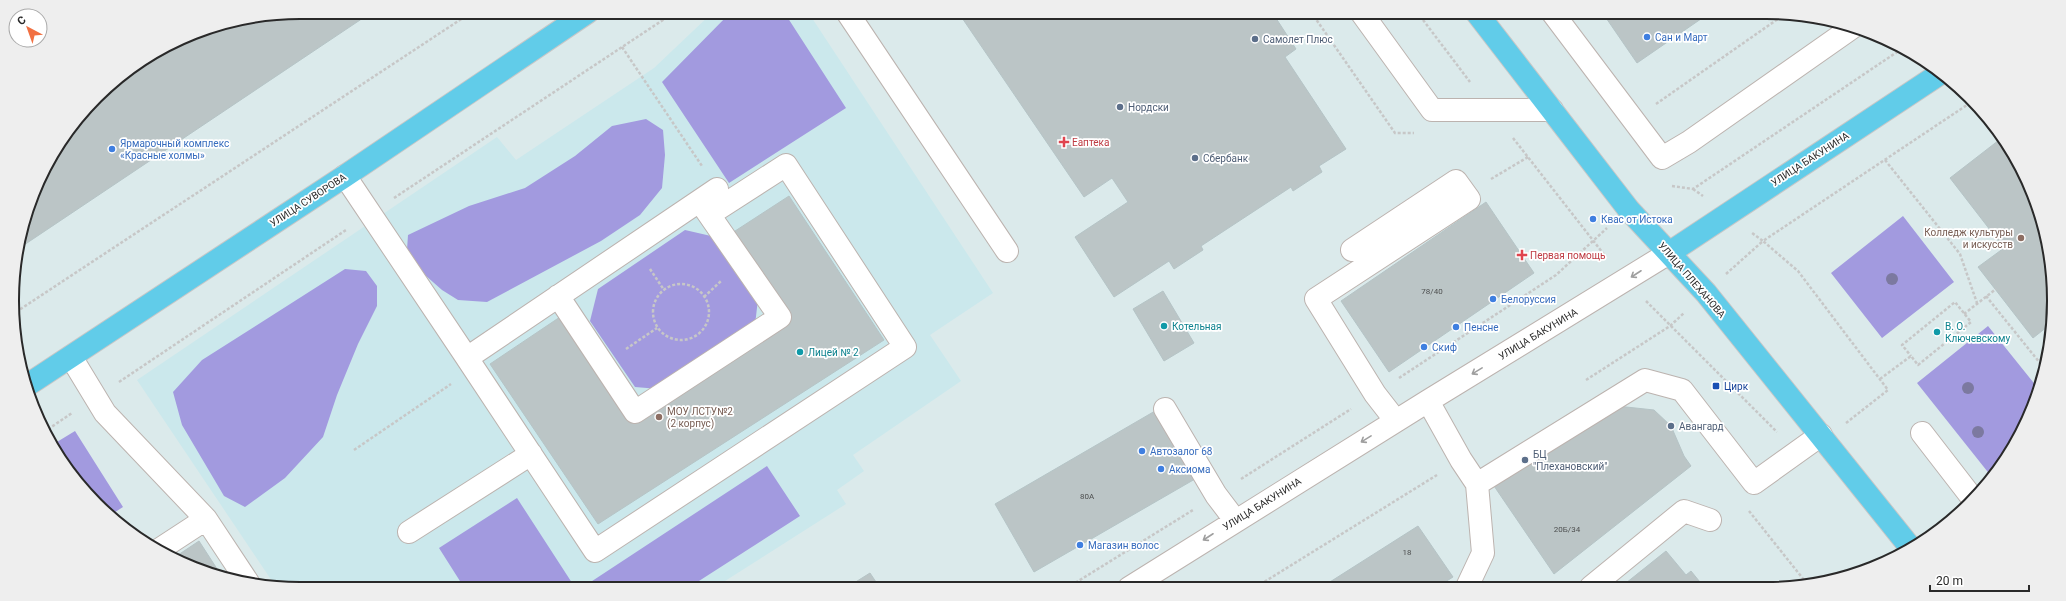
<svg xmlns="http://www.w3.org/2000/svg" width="2066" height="601" viewBox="0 0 2066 601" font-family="Roboto,sans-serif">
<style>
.education{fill:#cbe8ec}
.green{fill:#a29adf}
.building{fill:#bbc5c6;stroke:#b5c4c6}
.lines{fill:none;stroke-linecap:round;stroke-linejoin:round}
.minor-casing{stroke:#bcb3af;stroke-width:24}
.major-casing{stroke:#c7c7c7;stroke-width:24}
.path{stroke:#c7c7c7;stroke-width:2.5;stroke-dasharray:3 2;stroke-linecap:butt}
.minor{stroke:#fff;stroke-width:22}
.major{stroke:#61cce9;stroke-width:22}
.tree{fill:#7c79a0}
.oneway{stroke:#9f9f9f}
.shop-dot{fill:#3f7fe0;stroke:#fff;stroke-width:1.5}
.service-dot{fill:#5c6f8a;stroke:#fff;stroke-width:1.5}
.health-dot{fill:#e0444e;stroke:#fff;stroke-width:1.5}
.education-dot{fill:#8d6e63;stroke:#fff;stroke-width:1.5}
.culture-dot{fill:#0f9aa8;stroke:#fff;stroke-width:1.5}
.transit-dot{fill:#1a4fb4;stroke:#fff;stroke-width:1.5}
.labels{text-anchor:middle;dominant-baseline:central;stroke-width:3.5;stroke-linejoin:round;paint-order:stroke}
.number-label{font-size:8px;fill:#4e5050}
.shop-label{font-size:10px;fill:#366cbe;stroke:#fff;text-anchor:start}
.service-label{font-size:10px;fill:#4e5e75;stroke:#fff;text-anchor:start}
.health-label{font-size:10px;fill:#be3a42;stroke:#fff;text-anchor:start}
.street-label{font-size:10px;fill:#292929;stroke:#fff}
.education-label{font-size:10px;fill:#785e54;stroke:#fff;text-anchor:end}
.culture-label{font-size:10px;fill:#0d838f;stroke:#fff;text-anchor:start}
.transit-label{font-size:10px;fill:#164399;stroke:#fff;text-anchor:start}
.rim{fill:none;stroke:#292929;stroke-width:2}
</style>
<rect width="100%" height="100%" fill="#dbeaeb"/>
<path class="education" d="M713,12H808L993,293L930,335L961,381L853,455L864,471L837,490L846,504L714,588L301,589L276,587L137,380L497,137L516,160L654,68Z"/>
<path class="green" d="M731,12H784L846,108L729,183L662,82Z
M646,119L663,130L665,155L662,188L640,215L601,241L487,302L458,300L442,290L417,268L407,250L408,235L469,206L525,188L575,156L612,126Z
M1903,216L1954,282L1882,338L1831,273Z
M685,230L711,236L758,299L755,325L659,389L635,387L590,321L598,289Z
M345,269L366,271L377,286V306L358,344L337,395L323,437L285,478L245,507L224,496L182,425L173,392L202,360Z
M1988,326L2037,387L2015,445L1991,476L1917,383Z
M75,431L123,507L109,516L72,476L52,445Z
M767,466L800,516L688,588L580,589Z
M517,498L576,589H465L439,548Z"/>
<path class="building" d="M300,12H372L18,249L22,226L42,173L72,125L110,84L190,34L244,18Z
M958,12H1272L1296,49L1285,57L1346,149L1319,166L1322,172L1293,191L1291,187L1201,246L1203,250L1174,269L1169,261L1114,297L1075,237L1128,202L1112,178L1084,197Z
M1602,12H1711L1637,63Z
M2003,137L2032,190L2048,244L2054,300L2052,323L2033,338L1978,267L2004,248L1950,178Z
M789,196L884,340L598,524L490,364L563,315L634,420L787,317L732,233Z
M1486,202L1534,273L1389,372L1341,301Z
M1163,291L1194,343L1164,361L1133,309Z
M1617,406L1654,410L1671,426L1684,456L1691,466L1554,574L1492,483Z
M1155,411L1195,479L1034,572L995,504Z
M1418,526L1453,577L1437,587H1322Z
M199,541L221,575L175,557Z
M1666,551L1686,575L1691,571L1704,587H1621Z
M870,573L880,588H846Z"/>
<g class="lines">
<g class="minor-casing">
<path id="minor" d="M847,12L1007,251
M1361,12L1432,110H1552
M1552,12L1662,158L1689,142L1853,27
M345,176L467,358L717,189
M1352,250L1456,181L1469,199L1316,299L1375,394L1396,421
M558,296L635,412L780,317L701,203
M71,357L105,413L206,519L249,584
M467,358L595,551L905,347L786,165L710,214
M1428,401L1461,460L1477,484L1483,553L1467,587
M1165,409L1216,495L1235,520
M1922,433L1973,499
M1477,484L1645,380L1682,390L1754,483L1821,435
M409,532L531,454
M157,551L206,519
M1591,587L1684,511L1710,520
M1129,588L1428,401L1669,253"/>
</g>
<g class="major-casing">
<path id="major" d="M1476,12L1629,210L1706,293L1910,547
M1669,253L1941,73
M26,386L345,176L588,12"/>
</g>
<path class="path" d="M1311,12L1395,133H1414
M1417,12L1470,82
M622,47L702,166
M1656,104L1785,14
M1513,138L1606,257
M1885,160L1960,254L1977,303
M1491,179L1528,157
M1672,186L1693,189L1903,48
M1693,189L1703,196
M394,198L675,12
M650,269L664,290
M1726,274L1763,241L1752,233
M653 312a28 28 0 1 1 56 0a28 28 0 1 1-56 0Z
M1986,296L2044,368
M704,297L721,281
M1646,301L1777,432
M16,312L472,12
M1964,314L1996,289
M626,349L657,328
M1399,378L1556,275L1607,228
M1880,379L1911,356L1918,365L1971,322L1955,302L1902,345L1911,356
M1586,380L1670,326L1684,313
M119,382L346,230
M1846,423L1888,390L1798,271L1763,241L1973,101
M44,432L72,413
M354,450L451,384
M1241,479L1351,409
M1749,511L1808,585
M1256,587L1437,475
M1067,588L1193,510"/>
<use href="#minor" class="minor"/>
<use href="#major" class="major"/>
</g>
<g class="tree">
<circle cx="1892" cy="279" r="6"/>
<circle cx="1968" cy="388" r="6"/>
<circle cx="1978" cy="432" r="6"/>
</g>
<defs><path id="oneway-shaft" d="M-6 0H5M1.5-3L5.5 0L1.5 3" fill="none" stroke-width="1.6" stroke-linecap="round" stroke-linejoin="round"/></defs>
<g class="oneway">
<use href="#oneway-shaft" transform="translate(1636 274) rotate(147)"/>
<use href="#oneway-shaft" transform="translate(1477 371) rotate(149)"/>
<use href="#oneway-shaft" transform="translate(1366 439) rotate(148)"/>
<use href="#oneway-shaft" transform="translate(1208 537) rotate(147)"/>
</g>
<g class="shop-dot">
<circle cx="1647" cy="37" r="4"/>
<circle cx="112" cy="149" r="4"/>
<circle cx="1593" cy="219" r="4"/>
<circle cx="1493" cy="299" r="4"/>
<circle cx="1456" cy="327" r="4"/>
<circle cx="1424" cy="347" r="4"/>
<circle cx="1142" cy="451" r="4"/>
<circle cx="1161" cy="469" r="4"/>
<circle cx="1080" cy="545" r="4"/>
</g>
<g class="service-dot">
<circle cx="1255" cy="39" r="4"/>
<circle cx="1120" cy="107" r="4"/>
<circle cx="1195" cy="158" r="4"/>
<circle cx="1671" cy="426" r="4"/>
<circle cx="1525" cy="460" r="4"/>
</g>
<g class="health-dot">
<path d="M1062 136h4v4h4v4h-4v4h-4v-4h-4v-4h4z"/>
<path d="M1520 249h4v4h4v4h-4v4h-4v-4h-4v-4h4z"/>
</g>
<g class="education-dot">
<circle cx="2021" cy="238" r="4"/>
<circle cx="659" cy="417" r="4"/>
</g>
<g class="culture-dot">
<circle cx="1164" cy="326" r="4"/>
<circle cx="1937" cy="332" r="4"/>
<circle cx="800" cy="352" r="4"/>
</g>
<rect class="transit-dot" x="1712" y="382" width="8" height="8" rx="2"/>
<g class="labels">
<g class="number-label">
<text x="1432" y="291">78/40</text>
<text x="1087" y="496">80А</text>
<text x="1567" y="529">20Б/34</text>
<text x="1407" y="552">18</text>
</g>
<g class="shop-label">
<text x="1655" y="37">Сан и Март</text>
<text x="120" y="143">Ярмарочный комплекс<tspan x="120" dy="12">«Красные холмы»</tspan></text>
<text x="1601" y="219">Квас от Истока</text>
<text x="1501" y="299">Белоруссия</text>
<text x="1464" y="327">Пенсне</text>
<text x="1432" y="347">Скиф</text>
<text x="1150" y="451">Автозалог 68</text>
<text x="1169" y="469">Аксиома</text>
<text x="1088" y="545">Магазин волос</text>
</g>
<g class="service-label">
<text x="1263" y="39">Самолет Плюс</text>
<text x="1128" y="107">Нордски</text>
<text x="1203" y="158">Сбербанк</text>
<text x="1679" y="426">Авангард</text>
<text x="1533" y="454">БЦ<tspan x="1533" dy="12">"Плехановский"</tspan></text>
</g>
<g class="health-label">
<text x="1072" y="142">Еаптека</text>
<text x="1530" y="255">Первая помощь</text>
</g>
<g class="street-label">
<text transform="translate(1810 159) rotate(-33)">УЛИЦА БАКУНИНА</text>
<text transform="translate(308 200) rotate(-33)">УЛИЦА СУВОРОВА</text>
<text transform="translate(1692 280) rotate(49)">УЛИЦА ПЛЕХАНОВА</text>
<text transform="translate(1538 334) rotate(-31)">УЛИЦА БАКУНИНА</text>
<text transform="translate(1262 504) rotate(-32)">УЛИЦА БАКУНИНА</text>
</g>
<g class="education-label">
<text x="2013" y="232">Колледж культуры<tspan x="2013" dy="12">и искусств</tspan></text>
<text x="667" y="411" text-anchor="start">МОУ ЛСТУ№2<tspan x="667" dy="12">(2 корпус)</tspan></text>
</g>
<g class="culture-label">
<text x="1172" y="326">Котельная</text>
<text x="1945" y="326">В. О.<tspan x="1945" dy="12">Ключевскому</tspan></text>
<text x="808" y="352">Лицей № 2</text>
</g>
<g class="transit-label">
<text x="1724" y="386">Цирк</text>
</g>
</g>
<path d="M0 0H2066V601H0ZM300 19H1766A281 281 0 0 1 2047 300V301A281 281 0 0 1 1766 582H300A281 281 0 0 1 19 301V300A281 281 0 0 1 300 19Z" fill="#eee" fill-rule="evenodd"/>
<path class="rim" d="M300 19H1766A281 281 0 0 1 2047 300V301A281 281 0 0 1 1766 582H300A281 281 0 0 1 19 301V300A281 281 0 0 1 300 19Z"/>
<g transform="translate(28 28) rotate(319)"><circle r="19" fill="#ffffff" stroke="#a9a9a9"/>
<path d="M0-3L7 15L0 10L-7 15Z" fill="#f17042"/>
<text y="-6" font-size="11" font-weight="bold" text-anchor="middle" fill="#292929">С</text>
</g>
<path d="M1930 585v6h99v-6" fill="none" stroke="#292929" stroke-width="2"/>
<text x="1936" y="585" font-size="12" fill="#292929" stroke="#ffffff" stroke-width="3" paint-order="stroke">20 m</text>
</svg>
